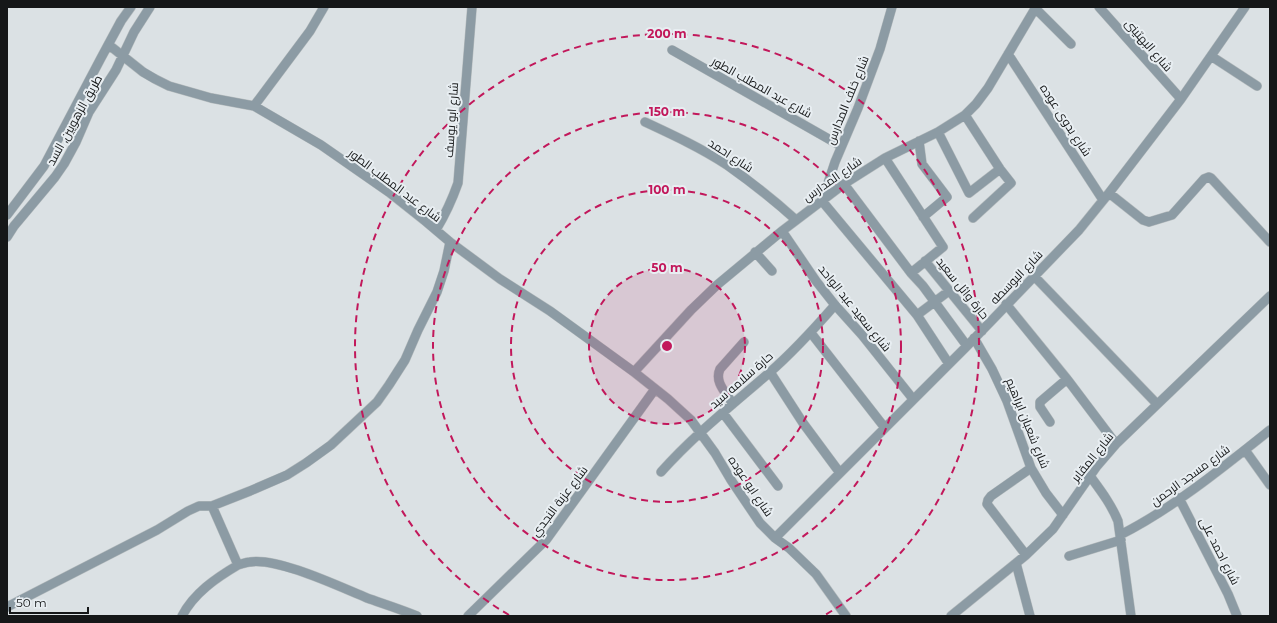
<svg xmlns="http://www.w3.org/2000/svg" width="1277" height="623" viewBox="0 0 1277 623" font-family="Montserrat,Cairo,sans-serif">
<style>
.lines{fill:none;stroke-linecap:round;stroke-linejoin:round}
.street-casing{stroke:#b7bdbf;stroke-width:10}
.street{stroke:#8c9ba4;stroke-width:9}
.ring{fill:none;stroke:#c2185b;stroke-width:2;stroke-dasharray:7 5}
.labels{text-anchor:middle;dominant-baseline:central;stroke-width:4;stroke-linejoin:round;paint-order:stroke}
.street-label{font-size:12px;fill:#151718;stroke:#e8eef2}
.centre{fill:#c2185b;stroke:#e8eef2;stroke-width:2}
.ring-label{font-size:12px;text-anchor:middle;font-weight:bold;fill:#c2185b;stroke:#e8eef2;stroke-width:4;stroke-linejoin:round;paint-order:stroke}
</style>
<rect width="100%" height="100%" fill="#dbe1e4"/>
<g class="lines">
<g class="street-casing">
<path id="street" d="M892,7L880,49L858,108L835,162L822,201L917,315L949,364
M1099,7L1181,99
M1035,8L1071,44
M109,45L143,72L155,79L169,86L211,98L254,106L321,145L390,193L424,220L450,242L500,279L550,311L634,372L668,399L691,420L715,453L731,480L760,523L775,538L789,548L816,574L846,616
M672,50L841,146
M1008,54L1103,200
M1211,56L1257,86
M254,106L310,31L324,7
M965,115L1000,169L1011,183L973,218
M645,122C673,135 701,148 727,165C751,182 774,200 796,220
M938,132L969,193L1000,169
M919,141L922,164L947,197L923,217
M885,158L943,247L911,273
M844,184L911,273L923,286L967,346
M1109,193L1143,220L1149,222L1172,215L1204,179L1209,177L1211,178L1270,242
M7,215L44,166L101,58L121,21L131,7
M436,230C445,215 452,200 458,183L472,7
M782,231L816,281L835,305L862,335L913,399
M7,237L14,226L55,177L64,164L76,142L89,112L116,70L134,32L150,7
M755,252L772,271
M925,261L982,331
M1034,276L1157,404
M1006,304L1067,379L1116,444
M917,315L949,291
M811,333L885,428
M974,338L992,369L1007,401L1031,468L1046,493L1063,515
M634,372L691,310L717,285L782,231L844,184L885,158L938,132L965,115L976,104L988,88L1036,7
M770,372L803,423L840,473
M733,404C726,393 714,382 720,369L744,342
M723,413L778,486
M1050,422L1040,407V402L1067,379
M1245,450L1270,485
M661,472C694,435 732,405 769,373C793,352 814,329 835,305
M1090,476C1101,491 1111,504 1118,521L1131,616
M1179,498L1228,594L1237,616
M1120,535C1172,509 1225,466 1270,430
M775,538L967,346L1079,230L1109,193L1181,99L1245,7
M1026,555L987,504L988,500L991,496L1031,468
M1069,556L1121,540
M1016,563L1030,616
M238,565C242,564 246,562 250,562C277,557 340,587 367,598C384,604 400,609 417,616
M7,607L157,530L188,511L199,506H212L250,491L287,475L306,463L331,445L377,402L389,385L405,360L418,330L437,292L444,271L450,242
M182,616C194,593 216,578 238,565L212,506
M468,616L546,540L655,389
M951,616L1026,555L1053,529L1097,466L1116,444L1270,296"/>
</g>
<use href="#street" class="street"/>
</g>
<circle cx="667" cy="346" r="78" fill="#c2185b" fill-opacity=".12"/>
<g class="ring">
<circle cx="667" cy="346" r="78"/>
<circle cx="667" cy="346" r="156"/>
<circle cx="667" cy="346" r="234"/>
<path d="M509 615A312 312 0 1 1 825 615"/>
</g>
<g class="labels">
<g class="street-label">
<text transform="translate(1149 45) rotate(49)">شارع البهتينى</text>
<text transform="translate(762 87) rotate(29)">شارع عبد المطلب الطور</text>
<text transform="translate(847 100) rotate(-68)">شارع خلف المدارس</text>
<text transform="translate(74 120) rotate(-61)">طريق الزهويين, السد</text>
<text transform="translate(451 120) rotate(-86)">شارع ابو يوسف</text>
<text transform="translate(1066 120) rotate(57)">شارع بدوى عوده</text>
<text transform="translate(731 155) rotate(33)">شارع احمد</text>
<text transform="translate(832 179) rotate(-35)">شارع المدارس</text>
<text transform="translate(395 185) rotate(37)">شارع عبد المطلب الطور</text>
<text transform="translate(1016 277) rotate(-46)">شارع البوسطه</text>
<text transform="translate(963 288) rotate(51)">حارة وائل سعيد</text>
<text transform="translate(855 308) rotate(51)">شارع سعيد عبد الواحد</text>
<text transform="translate(741 380) rotate(-41)">حارة سلامه سيد</text>
<text transform="translate(1028 423) rotate(68)">شارع شعبان ابراهيم</text>
<text transform="translate(1092 457) rotate(-51)">شارع المقابر</text>
<text transform="translate(1190 475) rotate(-36)">شارع مسجد الرحمن</text>
<text transform="translate(751 486) rotate(56)">شارع ابو عوده</text>
<text transform="translate(559 501) rotate(-53)">شارع عزبة النجدي</text>
<text transform="translate(1220 551) rotate(63)">شارع احمد على</text>
</g>
</g>
<circle cx="667" cy="346" r="6" class="centre"/>
<g class="ring-label">
<text x="667" y="38">200 m</text>
<text x="667" y="116">150 m</text>
<text x="667" y="194">100 m</text>
<text x="667" y="272">50 m</text>
</g>
<rect width="1277" height="623" fill="none" stroke="#151718" stroke-width="16"/>
<path d="M10 607v6h78v-6" fill="none" stroke="#151718" stroke-width="2"/>
<text x="16" y="607" font-size="12" fill="#151718" stroke="#e8eef2" stroke-width="3" paint-order="stroke">50 m</text>
</svg>
